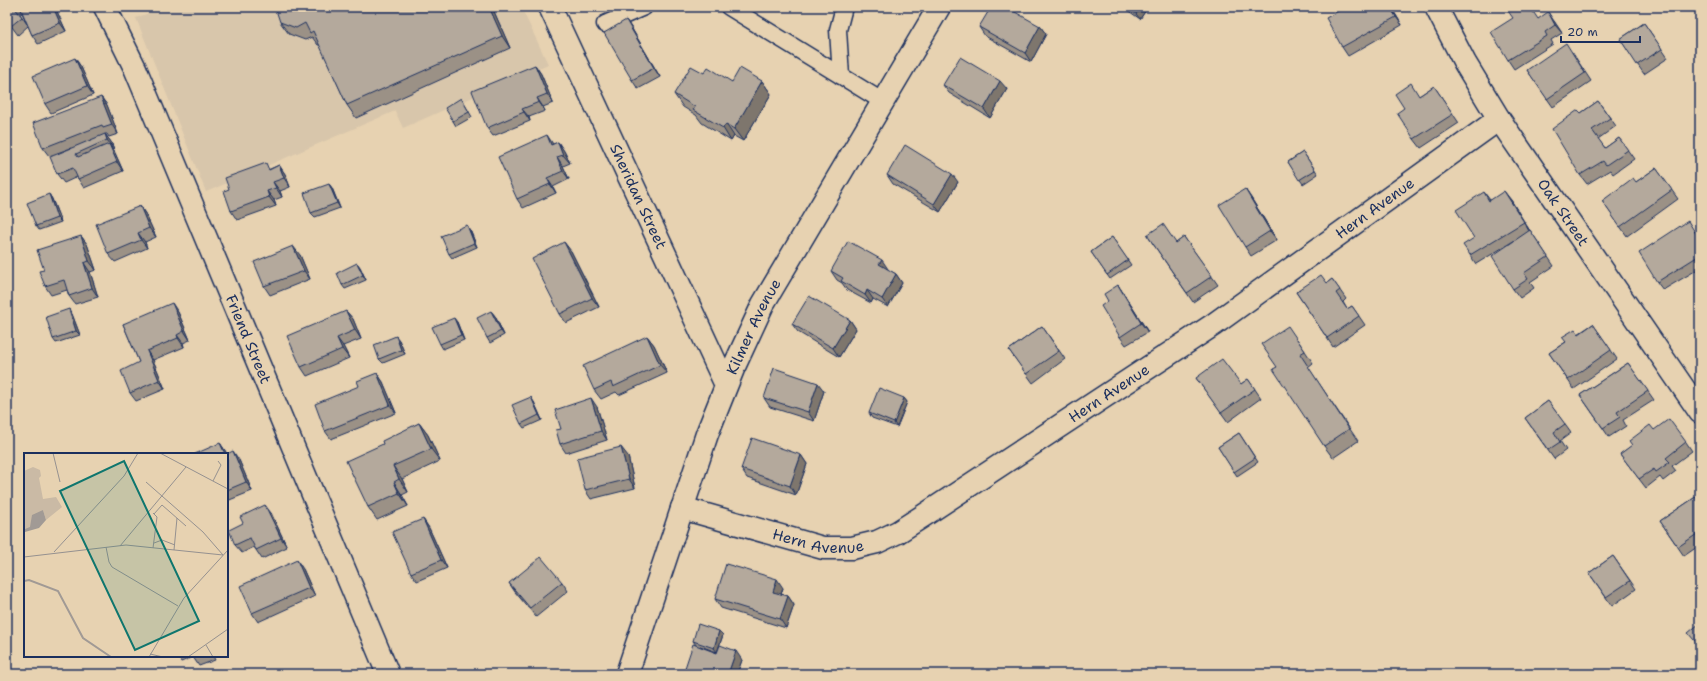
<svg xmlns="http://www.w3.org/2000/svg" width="1707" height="681" viewBox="0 0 1707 681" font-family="'Shantell Sans',sans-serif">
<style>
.built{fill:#d8c6ab}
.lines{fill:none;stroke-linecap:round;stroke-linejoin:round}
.lane-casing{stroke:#1b2f5e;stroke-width:19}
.street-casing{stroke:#1b2f5e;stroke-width:25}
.secondary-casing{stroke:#1b2f5e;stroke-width:25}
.lane{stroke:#e7d2b1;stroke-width:16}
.street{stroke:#e7d2b1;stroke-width:22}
.secondary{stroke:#e7d2b1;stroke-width:22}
.wall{fill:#9b9186;stroke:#1b2f5e;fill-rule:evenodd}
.shaded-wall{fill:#7e766d;stroke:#1b2f5e}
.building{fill:#b4a99c;stroke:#1b2f5e}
.labels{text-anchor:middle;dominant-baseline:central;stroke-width:3;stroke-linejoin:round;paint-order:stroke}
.street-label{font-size:15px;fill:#1b2f5e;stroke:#e7d2b1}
.inset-river{fill:none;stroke:#a19a95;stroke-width:2}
.inset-road{fill:none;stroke:#959190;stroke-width:1}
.view{fill:#0f766e;fill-opacity:0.15;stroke:#0f766e;stroke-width:2}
.inset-edge{fill:none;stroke:#1b2f5e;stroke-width:2}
</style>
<rect width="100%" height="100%" fill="#e7d2b1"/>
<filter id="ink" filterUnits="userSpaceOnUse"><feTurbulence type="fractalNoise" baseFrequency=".025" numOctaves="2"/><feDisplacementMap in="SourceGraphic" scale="8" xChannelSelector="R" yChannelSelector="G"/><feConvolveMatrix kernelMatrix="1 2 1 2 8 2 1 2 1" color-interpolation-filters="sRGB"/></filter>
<g filter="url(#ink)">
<path class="built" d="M164,7H521L548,64L403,128L395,111L206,192L136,18Z"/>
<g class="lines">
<g class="lane-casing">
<path id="lane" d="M729,7L882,101
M605,24L644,7
M841,76L838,30L844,7"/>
</g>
<g class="street-casing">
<g id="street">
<path id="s1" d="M105,7L135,68L388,674"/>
<path id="s2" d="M550,7L726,385"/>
<path id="s3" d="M682,508L823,548H852L877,542L898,532L923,516L1213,325L1499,119"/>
</g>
</g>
<g class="secondary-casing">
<g id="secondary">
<path id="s4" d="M1436,7L1465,63L1499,119L1700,412"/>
<path id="s5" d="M627,674L707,434L733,369L763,304L939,7"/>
</g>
</g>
<use href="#lane" class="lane"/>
<use href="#street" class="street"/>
<use href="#secondary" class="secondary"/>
</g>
<path class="wall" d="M7,7H55L66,31L38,44L32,35L28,26L18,35L9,23L7,25ZM22,13L27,24L20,14Z
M492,7L510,48L356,118L347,105L320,45H318L312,37L305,40L289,34L280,22Z
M1123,7H1148L1140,19Z
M1344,7H1391L1402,25L1348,56L1342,47L1344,8Z
M1538,19L1554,21L1562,33L1551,40L1553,44L1514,69L1508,60Z
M626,20L632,29L660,77L638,89L632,80Z
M1644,23L1668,58L1644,74L1620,39Z
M1040,26L1046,34L1031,62L985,36L979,27Z
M1572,52L1591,81L1553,107L1527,70Z
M75,58L81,67L93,95L51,113L45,104Z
M535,65L541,74L553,103L543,107L545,111L529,117L530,121L493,136L487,128Z
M704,73L732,82L762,81L771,94L743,141L734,136L731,141L702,123L696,115L683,107L674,94Z
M943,85L1007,89L990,118L949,93Z
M1434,86L1459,123L1421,148L1414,139L1419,96Z
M101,97L107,105L118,134L109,137L107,134H105L111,142L114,149H113L115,153L123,171L84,188L77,177L64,183L57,174L71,148L49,156L43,148Z
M1598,101L1616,126L1598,139L1605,148L1619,138L1634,159L1613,174L1610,170L1587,184L1580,175L1581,113Z
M464,103L472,117L456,126L453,121Z
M558,142L564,151L570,163L563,166L569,179L553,187L556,193L523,208L517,199L553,144Z
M1303,152L1318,174L1303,184L1288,162Z
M279,165L285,174L290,187L280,191L282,197L274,200L276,206L237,220L231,211L229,189L270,169Z
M1656,168L1678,199L1627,236L1602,201L1636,182Z
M887,175L958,182L940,212L893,184Z
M329,184L332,188L340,208L315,217L311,213Z
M1245,189L1251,198L1277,240L1251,256L1245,247Z
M1484,192L1490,200H1511L1529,231L1530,230L1554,266L1530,282L1534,288L1520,298L1513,289L1515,240L1476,264L1470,255Z
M49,194L52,199L61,222L39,230L36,226Z
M140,206L146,215L156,237L145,242L147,248L115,262L108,254Z
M467,225L470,230L477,247L452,258L449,254Z
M1694,230L1700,239V268L1663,290L1657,282Z
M1147,235L1176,243L1184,237L1218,285L1193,302Z
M81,236L87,244L96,270L90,272L98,297L75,304L69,296L67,290L51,295L45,286L44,270Z
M1112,237L1131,265L1110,279L1091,252Z
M571,251L599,307L566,323L560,314Z
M300,255L310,279L270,295L264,286Z
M357,263L360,267L366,280L345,289L342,285Z
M887,269L896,274L902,283L888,307L873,299L871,303L847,290L842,283L837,280L831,271Z
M1332,279L1346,299L1343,302L1347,309L1352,306L1365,325L1333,347L1296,292L1327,283Z
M1118,285L1148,332L1126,345L1120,337L1108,301Z
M346,311L353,319L361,339L343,346L349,358L307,376L301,367Z
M491,311L495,316L504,335L490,343L487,338Z
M178,312L190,340L183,343L184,347L153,360L165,389L136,401L130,393L139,362L123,324Z
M72,314L80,335L56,343L53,339Z
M850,320L856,329L839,357L798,332L792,324Z
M457,322L464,340L443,349L440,344Z
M1593,324L1617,359L1574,389L1549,353Z
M1042,326L1065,359L1033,383L1009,350Z
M647,336L654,345L667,373L619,395L616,392L601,399L594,390Z
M1297,339L1313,363L1308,367L1358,441L1333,458L1324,446L1277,367Z
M399,340L405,354L383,363L379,359Z
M1628,363L1654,400L1623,420L1626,426L1609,437L1580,395Z
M377,373L383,382L396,413L331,439L325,431L359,386Z
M1196,378L1241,384L1248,379L1261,398L1228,422Z
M824,391L814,421L770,407L764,398Z
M904,398L907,402L897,427L872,418L869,413Z
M1548,401L1571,433L1560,441L1566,450L1554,459L1525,418Z
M534,402L542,420L524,428L521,424Z
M597,407L607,440L566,453L560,444L561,429Z
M419,423L428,435L440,461L402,479L408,492L402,495L408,506L377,520L368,507L383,444Z
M1654,430L1686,442L1692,451L1672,466L1676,471L1663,481L1660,477L1646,488L1620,454Z
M1239,433L1258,462L1237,476L1218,447Z
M220,443L227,454L239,460L252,491L227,501V454Z
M801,455L807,464L796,495L747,478L741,469Z
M628,456L635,488L591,499L585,490Z
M1700,494V545L1684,556L1660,521Z
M271,513L287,547L262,559L254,547L242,553L235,545Z
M423,519L429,528L447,568L417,581L411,573Z
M1613,556L1636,589L1612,606L1589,573Z
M303,569L315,596L258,622L252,613Z
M562,582L568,591L536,617L515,592L509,583Z
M783,588L781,594L788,596L794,605L786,628L721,608L715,599Z
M719,631L723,635L717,652L700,646L717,653L742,660L737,674L696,645L693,641Z
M177,656H213L215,660L199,666L193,657L181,662Z"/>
<path class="shaded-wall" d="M53,7H55L66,31L60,23Z
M489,7H492L510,48L502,36Z
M1141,7H1148L1140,19L1136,14Z
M1390,7H1391L1402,25L1396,17Z
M1548,12L1562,33L1555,25Z
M626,20L632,29L660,77L654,68Z
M1040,26L1046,34L1031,62L1025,53Z
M75,58L81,67L93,95L87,86Z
M535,65L541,74L553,103L547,94Z
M762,81L771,94L743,141L734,129Z
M1000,81L1007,89L990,118L984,109Z
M101,97L107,105L118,134L112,125Z
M537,98L543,107L545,111L539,102Z
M522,109L529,117L530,121Z
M726,124L734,136L731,141L723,128Z
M105,134L111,142L114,149L107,140Z
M547,135L553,144L551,145Z
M558,142L564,151L570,163L563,155Z
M109,144L115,153L123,171L117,162Z
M557,157L563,166L569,179L563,171Z
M279,165L285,174L290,187L284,178Z
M952,174L958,182L940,212L934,204Z
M547,178L553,187L556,193L550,184Z
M273,182L280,191L282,197L276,188Z
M329,184L332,188L340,208L337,203Z
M1245,189L1251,198L1277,240L1270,231Z
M267,191L274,200L276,206L269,197Z
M1504,191L1511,200L1530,231L1524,222Z
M49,194L52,199L61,222L57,218Z
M140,206L146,215L156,237L149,228Z
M467,225L470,230L477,247L474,243Z
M138,233L145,242L147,248L141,240Z
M81,236L87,244L96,270L89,261Z
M564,242L571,251L599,307L592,298Z
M293,246L300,255L310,279L304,271Z
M882,260L888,269L885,273L879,264Z
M84,263L90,272L98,297L92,288Z
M357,263L360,267L366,280L363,275Z
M896,274L902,283L888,307L882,299Z
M1118,285L1124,294L1148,332L1141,323Z
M867,290L873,299L871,303L865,295Z
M172,303L178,312L190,340L184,331Z
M69,309L72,314L80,335L76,331Z
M346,311L353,319L361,339L355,330Z
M491,311L495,316L504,335L501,331Z
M454,318L457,322L464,340L461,335Z
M850,320L856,329L839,357L833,348Z
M177,335L183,343L184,347L178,338Z
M396,336L399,340L405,354L401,350Z
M647,336L654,345L667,373L660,365Z
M337,338L343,346L349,358L342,349Z
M147,351L153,360L165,389L159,380Z
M377,373L383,382L396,413L390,405Z
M818,383L824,391L814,421L808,412Z
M531,397L534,402L542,420L539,415Z
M591,398L597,407L607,440L601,431Z
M904,398L907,402L897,427L894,423Z
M419,423L428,435L440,461L431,449Z
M220,443L226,452L231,464L227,454H225Z
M621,447L628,456L635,488L629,479Z
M233,451L239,460L252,491L246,482Z
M801,455L807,464L796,495L790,486Z
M393,466L402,479L408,492L399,479Z
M394,482L402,495L408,506L399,493Z
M265,505L271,513L287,547L281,538Z
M423,519L429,528L447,568L441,560Z
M297,560L303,569L315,596L309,588Z
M777,579L783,588L779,601L773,592Z
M788,596L794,605L786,628L780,619Z
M719,631L723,635L717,652L714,648Z
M736,651L742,660L737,674H728Z"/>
<path class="building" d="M7,7H14L22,17L11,26L7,20Z
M20,7H53L60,23L32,35Z
M275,7H489L502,36L347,105L313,31L310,33L305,23L296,28L280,22Z
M991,7H1006L1040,26L1025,53L979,27Z
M1126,7H1141L1136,14Z
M1344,7H1390L1396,17L1342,47L1326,18L1344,8Z
M1515,7H1530L1538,19L1548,12L1555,25L1545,32L1547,36L1508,60L1491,32L1513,18L1508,11Z
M626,20L654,68L632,80L604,33Z
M1644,23L1662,49L1637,65L1620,39Z
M1566,43L1585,73L1547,99L1527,70Z
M960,57L1000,81L984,109L943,85Z
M75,58L87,86L45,104L33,76Z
M535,65L547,94L537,98L539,102L522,109L524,112L487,128L472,91Z
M691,66L704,73L708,67L732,82L740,68L762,81L734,129L726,124L723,128L693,110L695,107L674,94Z
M1411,83L1419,96L1434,86L1453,114L1414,139L1397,113L1404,108L1395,94Z
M101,97L112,125L103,128L102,125L43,148L33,123Z
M461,98L469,112L453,121L445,108Z
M1598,101L1610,118L1592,130L1605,148L1619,138L1628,150L1606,165L1603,161L1580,175L1552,129L1578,110L1581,113Z
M105,134L107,140L76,154L78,157L109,144L117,162L78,179L73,168L57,174L50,157Z
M547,135L551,145L558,142L563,155L557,157L563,171L547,178L550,184L517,199L498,157Z
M905,145L952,174L934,204L887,175Z
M1303,152L1315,170L1299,180L1288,162Z
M266,163L269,170L279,165L284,178L273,182L276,188L267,191L269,197L231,211L224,191L229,189L225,178Z
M1656,168L1672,190L1620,227L1602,201L1633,178L1636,182Z
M329,184L337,203L311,213L304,193Z
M1245,189L1270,231L1245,247L1219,205Z
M1504,191L1524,222L1470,255L1463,245L1474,238L1456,210L1484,192L1489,201Z
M49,194L57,218L36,226L27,203Z
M140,206L149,228L138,233L141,240L108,254L96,224Z
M1688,221L1700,240V255L1657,282L1639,253Z
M1163,224L1176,243L1184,237L1212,276L1187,293L1147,235Z
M467,225L474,243L449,254L441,236Z
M1530,230L1548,257L1524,273L1528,279L1513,289L1492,256Z
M81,236L89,261L84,263L92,288L69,296L64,280L45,286L39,271L44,270L37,250Z
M1112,237L1128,260L1107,275L1091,252Z
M848,241L882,260L879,264L896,274L882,299L867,290L865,295L841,281L843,278L831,271Z
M564,242L592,298L560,314L532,259Z
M293,246L304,271L264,286L254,262Z
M357,263L363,275L342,285L337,273Z
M1321,275L1327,283L1332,279L1340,290L1336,293L1347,309L1352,306L1359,316L1327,338L1296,292Z
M1118,285L1141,323L1120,337L1101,306L1108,301L1104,294Z
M809,296L850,320L833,348L792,324Z
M172,303L184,331L177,335L178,338L147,351L159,380L130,393L121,371L139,362L123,324Z
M69,309L76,331L53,339L46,317Z
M346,311L355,330L337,338L342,349L301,367L287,336Z
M491,311L501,331L487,338L477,318Z
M454,318L461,335L440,344L432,327Z
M1593,324L1611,350L1568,380L1549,353L1566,342L1562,337L1575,329L1579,334Z
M1042,326L1059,351L1026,374L1009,350Z
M1288,326L1305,351L1300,354L1349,429L1324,446L1273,369L1277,367L1261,344Z
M396,336L401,350L379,359L374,345Z
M647,336L660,365L613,387L611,382L594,390L583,366Z
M1222,359L1241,384L1248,379L1255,389L1221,413L1196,378Z
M1628,363L1648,391L1617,412L1620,417L1603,428L1580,395Z
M774,368L818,383L808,412L764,398Z
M377,373L390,405L325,431L315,404L359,386L357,381Z
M879,388L904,398L894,423L869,413Z
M531,397L539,415L521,424L512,405Z
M591,398L601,431L560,444L556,430L561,429L555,410Z
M1548,401L1565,424L1554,432L1560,442L1548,450L1525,418Z
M1669,419L1686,442L1666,458L1670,462L1656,472L1654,469L1639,479L1620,454L1632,445L1629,441L1650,425L1654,430Z
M419,423L431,449L393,466L399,479L394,482L399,493L368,507L346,461L383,444L382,441Z
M1239,433L1255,458L1234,472L1218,447Z
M752,438L801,455L790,486L741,469Z
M220,443L225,454H195Z
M621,447L629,479L585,490L577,458Z
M233,451L246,482L227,490V454Z
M1700,494V532L1678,547L1660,521Z
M265,505L281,538L256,550L250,538L235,545L229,530L243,523L240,517Z
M423,519L441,560L411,573L392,532Z
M1613,556L1630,581L1606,597L1589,573Z
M541,557L562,582L530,608L509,583Z
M297,560L309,588L252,613L240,586Z
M726,564L777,579L773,592L788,596L780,619L715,599Z
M1700,623V647L1688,633Z
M698,624L719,631L714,648L693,641Z
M693,644L717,653L720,645L736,651L728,674H683Z"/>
</g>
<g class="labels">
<g class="street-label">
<text stroke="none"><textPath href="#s2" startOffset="209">Sheridan Street</textPath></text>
<text stroke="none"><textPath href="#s3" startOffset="801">Hern Avenue</textPath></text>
<text stroke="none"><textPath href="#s4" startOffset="242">Oak Street</textPath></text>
<text stroke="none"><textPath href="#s5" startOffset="370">Kilmer Avenue</textPath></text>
<text stroke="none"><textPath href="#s1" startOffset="362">Friend Street</textPath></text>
<text stroke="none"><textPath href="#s3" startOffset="477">Hern Avenue</textPath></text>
<text stroke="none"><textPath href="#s3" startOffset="141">Hern Avenue</textPath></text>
</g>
</g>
<g transform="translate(24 453)">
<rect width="204" height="204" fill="#e7d2b1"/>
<path d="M9,14L16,17L17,23L15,25L19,46L32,44L38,54L22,67L19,57L6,75L1,76L0,18Z" fill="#cabaa5"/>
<path d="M19,57L22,67L15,75L1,79V76L6,74L8,62Z" fill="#a19a95"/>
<path class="inset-river" d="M0,128L5,127L34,138L59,185L87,204"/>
<path class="inset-road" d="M29,0L36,29M136,0L204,36M189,28L197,12L194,8M122,29L179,79L199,102M129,60L133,64L129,95M130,61L138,52L162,73M130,90L138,87L151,92M96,93L162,14M82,94L85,109L88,114L154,153M150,97L153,65M30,99L100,23L114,0M0,104L102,92L199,102M182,192L189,204M126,201L139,204M125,204L160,145L204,97M164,204L204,176"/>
<path class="view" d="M100,8L175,168L111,197L36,38Z"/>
<rect width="204" height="204" class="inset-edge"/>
</g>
<rect width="1707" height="681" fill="none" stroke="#e7d2b1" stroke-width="24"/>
<rect x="12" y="12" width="1683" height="657" fill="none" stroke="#1b2f5e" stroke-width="1.5" filter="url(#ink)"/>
<path d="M1561 36v6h79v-6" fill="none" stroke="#1b2f5e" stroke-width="2"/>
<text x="1567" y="36" font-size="12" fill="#1b2f5e" stroke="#e7d2b1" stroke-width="3" paint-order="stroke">20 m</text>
</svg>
